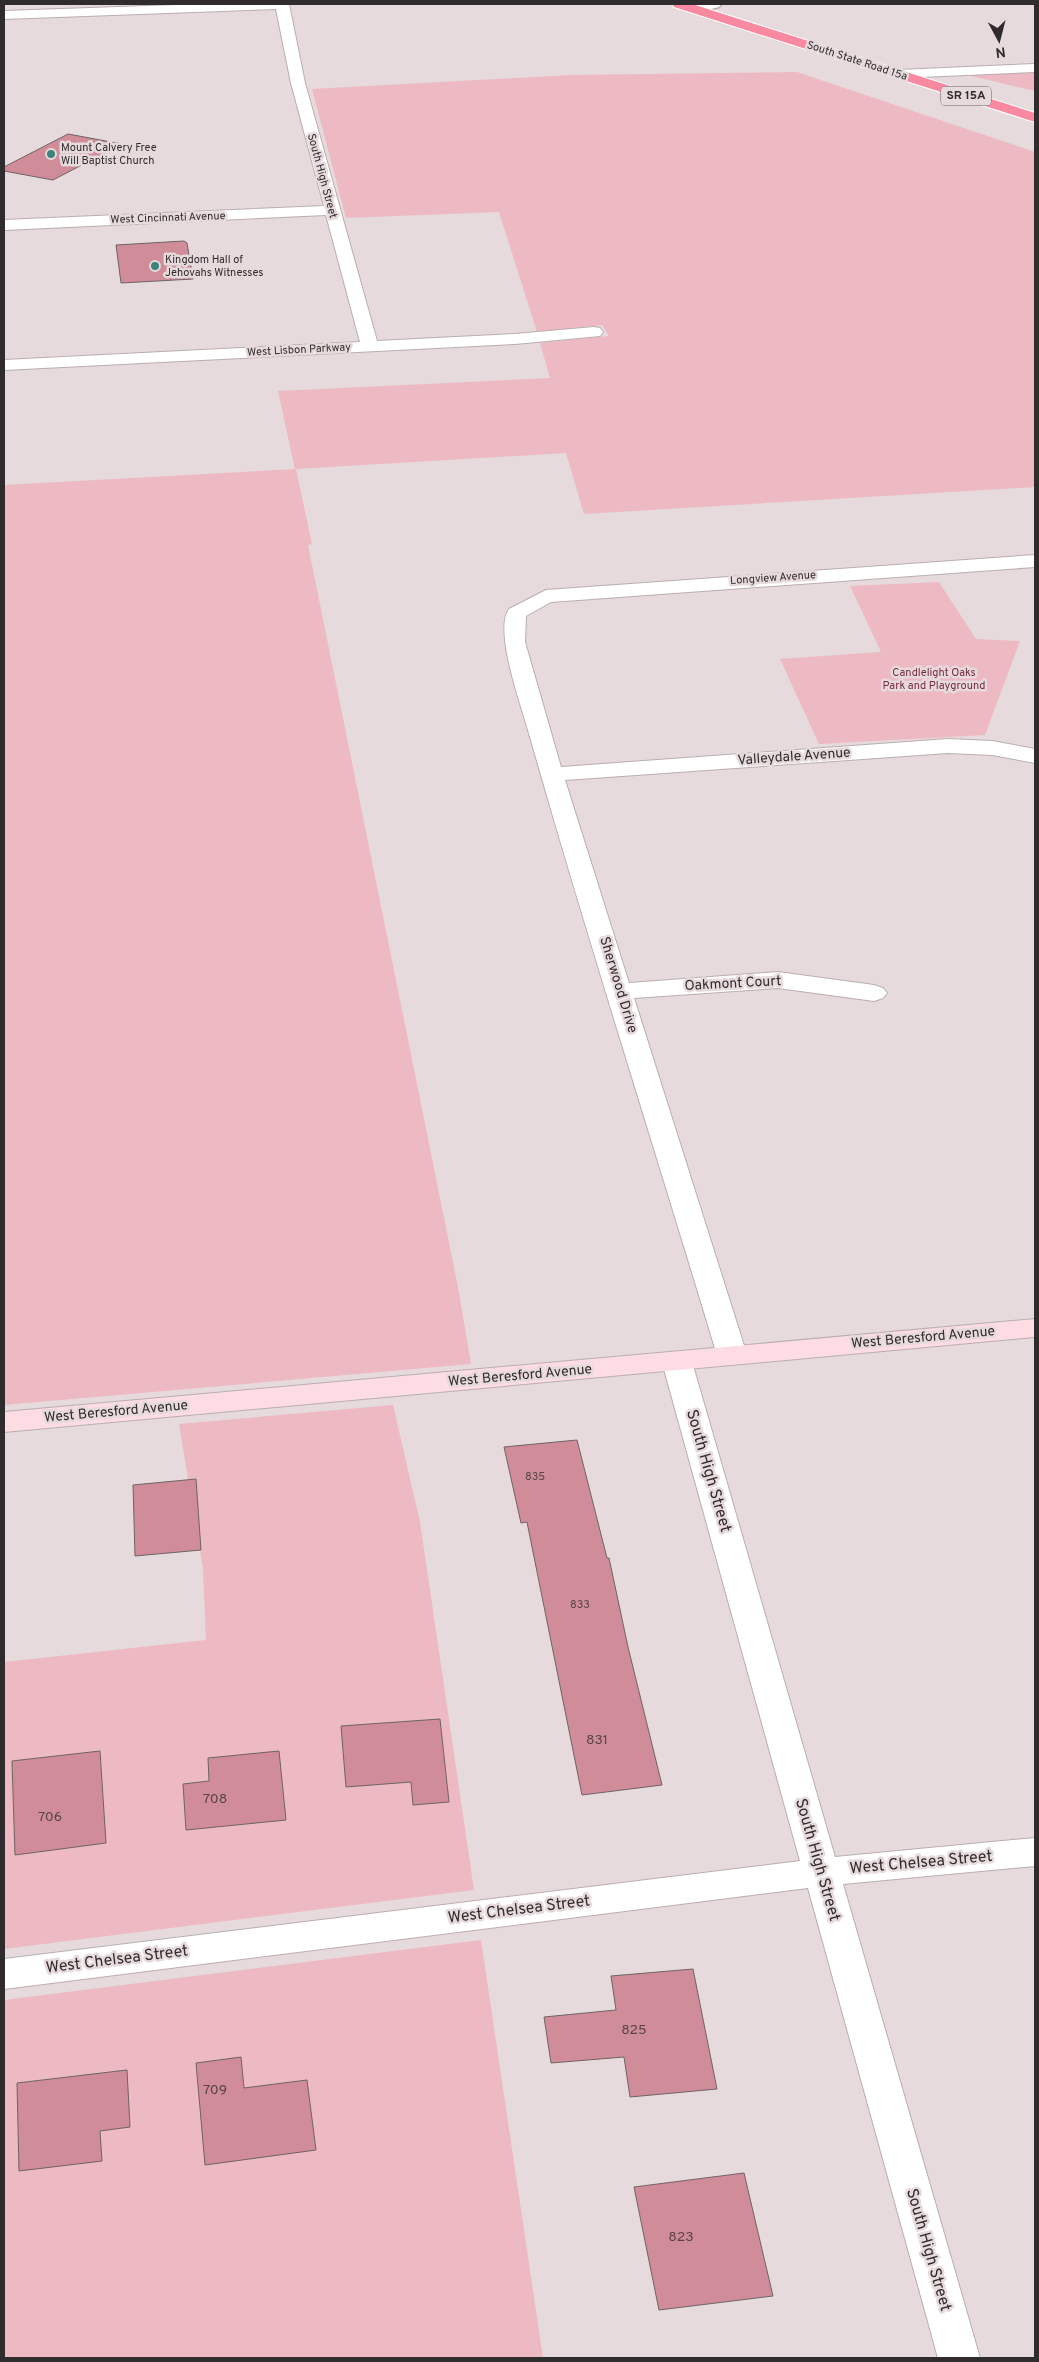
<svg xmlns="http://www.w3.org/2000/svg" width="1039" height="2362" viewBox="0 0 1039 2362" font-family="Overpass,sans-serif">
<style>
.green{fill:#edb9c2}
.building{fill:#d08d99;stroke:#6e6365}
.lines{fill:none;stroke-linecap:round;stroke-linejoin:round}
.lane-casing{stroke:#baaeaf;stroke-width:3}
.street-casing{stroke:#baaeaf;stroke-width:2}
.secondary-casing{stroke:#baaeaf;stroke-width:2}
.highway-casing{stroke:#fff;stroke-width:2}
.lane{fill:#fff;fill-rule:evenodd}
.street{fill:#fff;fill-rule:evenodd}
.secondary{fill:#fddce3;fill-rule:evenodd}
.highway{fill:#f989a1;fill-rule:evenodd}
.poi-dot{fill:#3c837d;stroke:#e7dadc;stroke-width:2}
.labels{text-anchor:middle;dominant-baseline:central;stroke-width:5;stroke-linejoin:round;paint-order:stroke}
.far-street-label{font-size:11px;fill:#302b2c;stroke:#e7dadc}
.far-poi-label{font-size:11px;fill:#302b2c;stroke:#e7dadc;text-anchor:start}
.far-park-label{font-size:11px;fill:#79293e;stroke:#e7dadc}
.number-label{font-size:11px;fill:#584447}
.shield{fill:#e7dadc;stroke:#676061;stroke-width:1}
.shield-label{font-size:12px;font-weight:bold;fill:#302b2c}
.street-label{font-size:14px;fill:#302b2c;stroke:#e7dadc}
.near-number-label{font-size:14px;fill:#584447}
.near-street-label{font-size:16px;fill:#302b2c;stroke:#e7dadc}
</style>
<rect width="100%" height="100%" fill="#e7dadc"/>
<path class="green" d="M797,72L1035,152V487L584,514L566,453L296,469L312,544L308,545L458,1287L471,1364L4,1405V485L295,469L278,391L550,378L540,343L609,336L602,325L537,332L499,212L346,218L312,89L571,75Z
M1035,72V91L967,75Z
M939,582L976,639L1020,641L985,735L819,744L780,659L881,652L850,586Z
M393,1405L420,1522L474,1890L4,1949V1662L206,1640L203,1569L179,1424Z
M481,1940L543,2358H4V2000Z"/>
<path class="building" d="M68,134L122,144L53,180L4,171V167Z
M184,241L187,243L193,279L121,283L116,245Z
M577,1440L607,1558H609L628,1647L662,1785L582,1795L527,1522L521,1523L504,1447Z
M196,1479L201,1550L135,1556L133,1485Z
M440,1719L449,1802L413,1805L411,1782L346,1787L341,1726Z
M100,1751L106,1843L15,1855L12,1761Z
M279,1751L286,1820L186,1830L183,1784L209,1781L208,1758Z
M693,1969L717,2089L630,2097L624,2057L551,2063L544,2017L616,2010L611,1976Z
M241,2057L244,2088L307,2080L316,2150L205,2165L196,2063Z
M127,2070L130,2127L100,2131L102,2161L19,2171L17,2083Z
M744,2173L773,2296L659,2310L634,2187Z"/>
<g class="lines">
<g class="lane-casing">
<path id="lane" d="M701,4H721L719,7L695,13L689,9L691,6Z"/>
</g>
<g class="street-casing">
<path id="street" d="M204,4H289L305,83L377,341L515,334L594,327L600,328L603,332L600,336L515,344L4,370V360L360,342L326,215L4,230V220L324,206L291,83L276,9L4,19V11Z
M1035,64V72L898,78L891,74L898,70Z
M1035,555V567L551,602L526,616L525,642L561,767L948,739L992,741L1035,749V763L992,755L948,753L565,780L629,983L778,972L874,985L883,988L887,993L883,998L874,1001L778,988L634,998L747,1355L742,1362L732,1365L722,1362L717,1355C655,1149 589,944 530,737C523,710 493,631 509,609L546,590Z
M677,1352L687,1355L692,1362L835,1857L1035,1838V1866L843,1884L980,2358H938L808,1888L4,1989V1959L800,1861L662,1362L667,1355Z"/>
</g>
<g class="secondary-casing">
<path id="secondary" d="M1035,1319V1337L4,1432V1412Z"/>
</g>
<g class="highway-casing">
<path id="highway" d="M672,4H692L1035,113V122L674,7Z"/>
</g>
<use href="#lane" class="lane"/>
<use href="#street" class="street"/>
<use href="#secondary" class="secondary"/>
<use href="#highway" class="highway"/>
</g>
<g class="poi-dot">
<circle cx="51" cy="154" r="5"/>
<circle cx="155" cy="266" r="5"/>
</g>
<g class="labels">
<g class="far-street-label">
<text transform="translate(857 61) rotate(18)">South State Road 15a</text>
<text transform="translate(322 176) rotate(75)">South High Street</text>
<text transform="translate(168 218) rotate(-2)">West Cincinnati Avenue</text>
<text transform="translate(299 350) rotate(-3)">West Lisbon Parkway</text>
<text transform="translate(773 578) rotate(-4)">Longview Avenue</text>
</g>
<g class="far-poi-label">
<text x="61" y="148">Mount Calvery Free<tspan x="61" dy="13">Will Baptist Church</tspan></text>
<text x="165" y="260">Kingdom Hall of<tspan x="165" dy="13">Jehovahs Witnesses</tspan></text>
</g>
<g class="far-park-label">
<text x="934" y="673">Candlelight Oaks<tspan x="934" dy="13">Park and Playground</tspan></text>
</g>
<g class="number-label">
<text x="535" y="1477">835</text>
<text x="580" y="1605">833</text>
</g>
<rect class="shield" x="941" y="86.5" width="50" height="19" rx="4"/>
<g class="shield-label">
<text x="966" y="96">SR 15A</text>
</g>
<g class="street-label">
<text transform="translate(794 757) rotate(-4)">Valleydale Avenue</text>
<text transform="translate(733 984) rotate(-3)">Oakmont Court</text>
<text transform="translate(618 985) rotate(73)">Sherwood Drive</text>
<text transform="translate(923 1338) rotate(-5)">West Beresford Avenue</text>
<text transform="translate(520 1376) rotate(-5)">West Beresford Avenue</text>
<text transform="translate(116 1412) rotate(-5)">West Beresford Avenue</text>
</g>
<g class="near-number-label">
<text x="597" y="1740">831</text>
<text x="215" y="1799">708</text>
<text x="50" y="1817">706</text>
<text x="634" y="2030">825</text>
<text x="215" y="2090">709</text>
<text x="681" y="2237">823</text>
</g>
<g class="near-street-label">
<text transform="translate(708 1471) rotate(74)">South High Street</text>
<text transform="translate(817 1860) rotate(74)">South High Street</text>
<text transform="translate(921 1863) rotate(-5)">West Chelsea Street</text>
<text transform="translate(519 1910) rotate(-7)">West Chelsea Street</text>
<text transform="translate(117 1960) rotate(-7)">West Chelsea Street</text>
<text transform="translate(928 2250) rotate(74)">South High Street</text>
</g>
</g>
<rect width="1039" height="2362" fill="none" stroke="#302b2c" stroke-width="10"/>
<g transform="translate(999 40) rotate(173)" stroke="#e7dadc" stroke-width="4" paint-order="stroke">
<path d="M0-4L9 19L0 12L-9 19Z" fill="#302b2c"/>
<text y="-8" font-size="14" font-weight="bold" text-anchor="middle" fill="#302b2c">N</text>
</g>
</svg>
